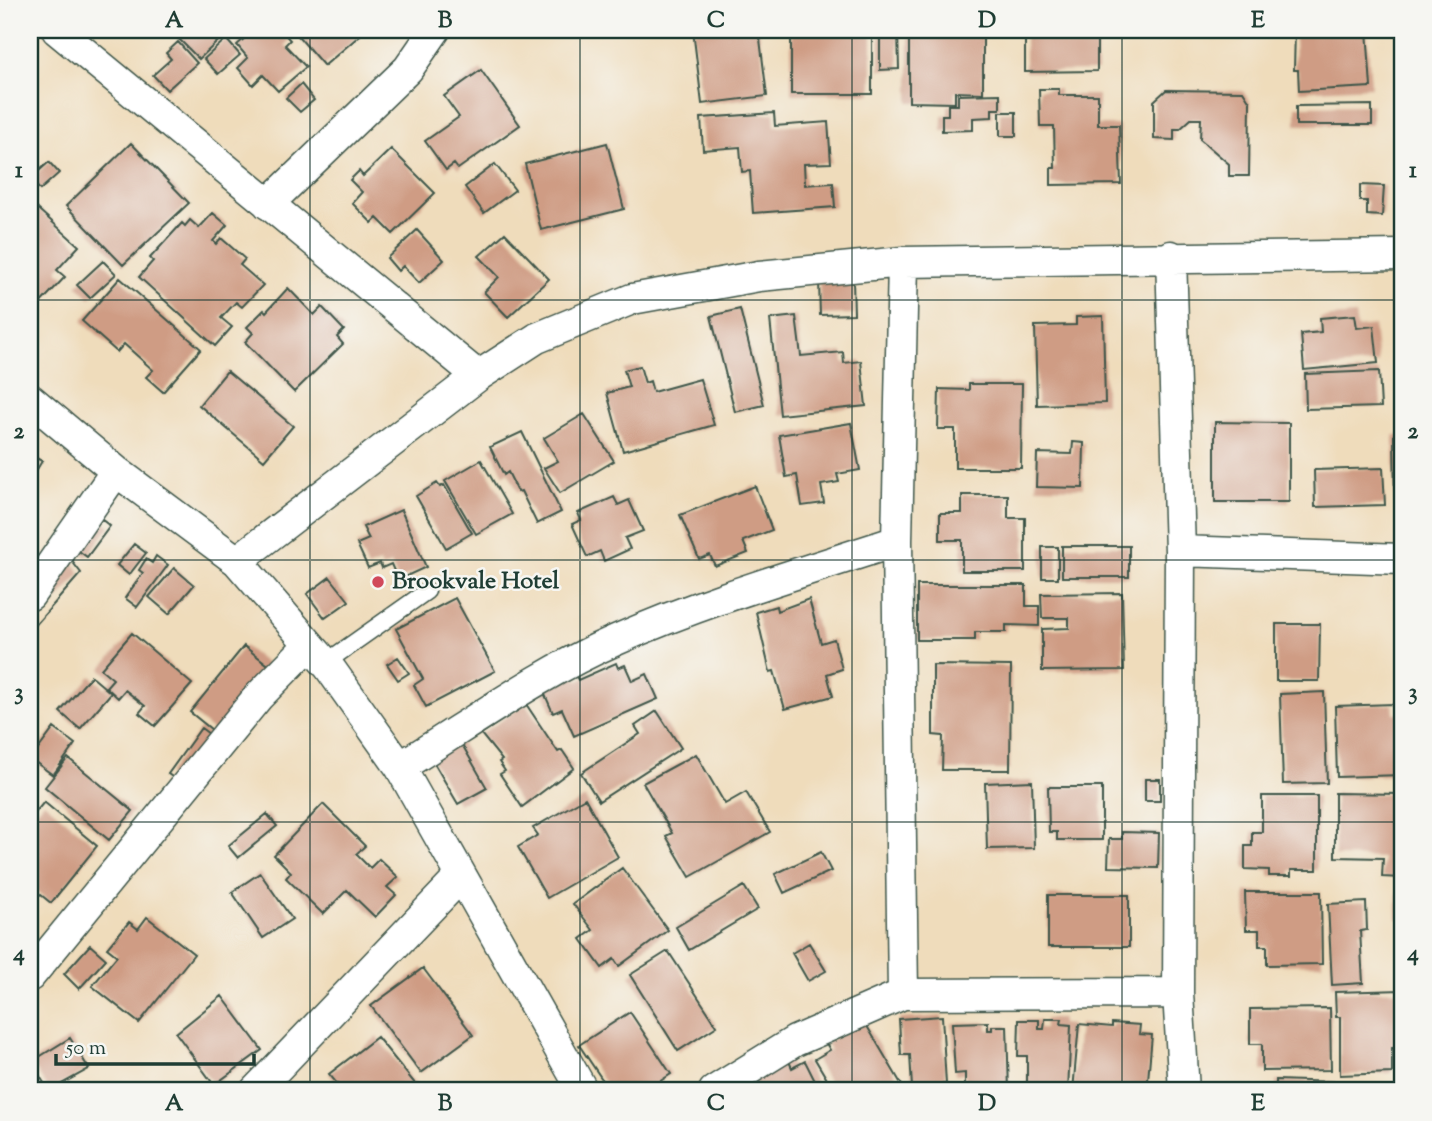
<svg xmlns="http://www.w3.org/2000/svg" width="1432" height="1121" viewBox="0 0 1432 1121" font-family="'Sorts Mill Goudy',serif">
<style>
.building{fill:#cf9c84}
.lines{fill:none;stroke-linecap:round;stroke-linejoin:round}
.lane-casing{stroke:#3e5548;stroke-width:19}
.street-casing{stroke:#3e5548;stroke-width:33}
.lane{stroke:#fff;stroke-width:16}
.street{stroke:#fff;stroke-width:30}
.grid{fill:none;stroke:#1f3d34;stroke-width:2;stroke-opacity:0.55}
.poi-dot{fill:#d1495b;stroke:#f6f6f2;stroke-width:2.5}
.labels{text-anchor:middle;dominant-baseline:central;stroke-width:5;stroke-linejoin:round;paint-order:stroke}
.poi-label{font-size:24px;font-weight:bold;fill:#1f3d34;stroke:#f6f6f2;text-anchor:start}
.neatline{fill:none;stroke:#1f3d34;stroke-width:2.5}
.grid-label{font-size:23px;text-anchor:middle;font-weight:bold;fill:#1f3d34}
</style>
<rect width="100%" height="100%" fill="#f6f6f2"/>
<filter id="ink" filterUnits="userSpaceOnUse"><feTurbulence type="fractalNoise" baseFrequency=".0143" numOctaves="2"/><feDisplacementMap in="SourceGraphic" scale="14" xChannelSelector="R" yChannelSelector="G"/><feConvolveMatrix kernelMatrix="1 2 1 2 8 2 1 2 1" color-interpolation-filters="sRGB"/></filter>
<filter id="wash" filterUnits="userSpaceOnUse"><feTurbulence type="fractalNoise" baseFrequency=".00686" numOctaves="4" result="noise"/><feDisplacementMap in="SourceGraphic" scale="28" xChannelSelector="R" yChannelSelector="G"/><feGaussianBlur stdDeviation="1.57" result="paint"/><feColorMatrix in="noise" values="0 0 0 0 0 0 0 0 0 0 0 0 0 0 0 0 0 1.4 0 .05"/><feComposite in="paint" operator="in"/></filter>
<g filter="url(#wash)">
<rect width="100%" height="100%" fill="#efdcbb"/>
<g id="blocks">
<path class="building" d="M178,30H230L199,59L174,34Z
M254,30H281L290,40L285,45L306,67L278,91L263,75L253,85L238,68L248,58L237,45Z
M293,30H366L324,66Z
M693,30L759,31L767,96L702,104Z
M791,30H872V94H791Z
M1025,30H1097V71L1025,72Z
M1295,30H1367L1371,87L1299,91L1298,70H1294Z
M880,31H898L899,69L880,70Z
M909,33H983V93L955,92V103L909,102Z
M226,39L240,55L218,74L204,59Z
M178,42L197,63L167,90L153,75L171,59L166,53Z
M481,70L520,125L458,169L454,164L446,170L425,141L459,117L444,96Z
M301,84L314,100L300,112L286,98Z
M1039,89H1059V95H1098V125H1119L1121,184L1051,185V168H1055L1054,126H1040Z
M1166,90L1243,91L1250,102L1249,176H1229V164L1200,139L1201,119H1191L1180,129H1174V140L1154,139V101Z
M1000,94V109H992V117L973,118V130L942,131V115H948V105H958V95Z
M1372,105V125H1296V106Z
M1000,112H1016V136H1000Z
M774,113L775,126L828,122L831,163L804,164L805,185L833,183L835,207L753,213L750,171L742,172L740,147L703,150L701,118Z
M131,143L189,203L123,265L66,206Z
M607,143L624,209L541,230L525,164Z
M391,149L435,193L393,234L377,218L372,223L352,203L362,192L350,180L359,171L363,176Z
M49,162L59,173L40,190L30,179Z
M495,164L515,190L484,213L465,187Z
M1360,185L1384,186L1382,216L1367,215V201H1360Z
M30,202L79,246L57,270L65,277L33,311L30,308V251L35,245L30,241Z
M213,213L227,225L213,241L216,244L221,238L245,259L240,265L263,285L242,307L236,302L221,318L232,327L215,346L139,277L153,261L150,258L182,223L185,226L190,220L199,228Z
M417,230L444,260L419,283L403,266L398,271L387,258Z
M505,233L549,279L508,317L484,292L499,277L479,256Z
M103,261L116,274L90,298L77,285Z
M120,278L201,349L163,392L146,377L153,370L124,344L117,352L82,321Z
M853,280L854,314L820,315L819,281Z
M288,288L314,315L322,307L344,330L337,337L343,344L294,392L245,342L253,333L247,327L264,310L266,312Z
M740,309L764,405L735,412L711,316Z
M1355,315L1357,328L1374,326L1378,363L1304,370L1301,334L1321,332L1320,318Z
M796,316L801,356L843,352L844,363L861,361L866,406L780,415L770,319Z
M1103,316L1105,403L1037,405L1035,326L1076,325V317Z
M640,366L645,383L650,381L653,392L700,379L714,425L623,451L607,393L629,387L624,370Z
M227,371L293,426L264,460L199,405Z
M1379,371L1381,407L1306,409L1305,374Z
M969,384H1022L1021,468H955V429H938L939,389L969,390Z
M584,414L614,461L560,493L544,468L558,461L544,438Z
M1215,422L1289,423V502H1215Z
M851,423L860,470L837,474L839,482L821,485L824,503L802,506L797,475L786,477L779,435Z
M522,432L561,512L537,524L521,491L518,492L508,472L504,475L490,447Z
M1394,435H1402V504H1395Z
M1073,442L1084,443L1083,488L1036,487L1037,453L1072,454Z
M30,455L42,461L30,481Z
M481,460L512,514L476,534L445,481Z
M1383,468L1385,505L1315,507L1314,470Z
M437,483L440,487L444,485L472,533L446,548L416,496Z
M755,486L772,530L743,541L748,553L715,566L710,555L699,559L680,515Z
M962,495H1008V518H1025V571H962V540H940V513H962Z
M614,497L618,505L629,500L643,531L625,538L630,549L604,561L600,551L587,557L572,524L581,520L578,513Z
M401,510L426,567L398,580L391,564L382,568L380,563L368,568L357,544L369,539L363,527Z
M97,516L110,526L87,557L75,548Z
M134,544L146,553L129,575L117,565Z
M1062,546H1129V577H1062Z
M1042,547H1058V578H1042Z
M156,556L168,565L137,607L125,598L143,573L139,570L146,559L152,563Z
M71,560L81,573L32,629L30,609Z
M174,568L194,585L169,614L149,597Z
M330,577L349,601L325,618L307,594Z
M917,585H1026V606H1039V626L1006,625V632H975V640H917Z
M1122,593L1124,670L1042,671V629L1069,628V618H1042L1041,594Z
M455,598L495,671L426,707L414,685L423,679L396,629Z
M809,599L821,643L834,639L842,669L827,674L833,696L785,709L774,671L770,672L756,612L776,606L777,611Z
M1276,624H1320L1319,681H1276Z
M132,633L192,684L155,726L139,713L145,706L125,690L118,698L106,687L113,679L101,669Z
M244,646L272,668L217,734L190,712Z
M398,657L409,673L398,680L387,664Z
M616,663L618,668L625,665L632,681L647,674L658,699L574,736L562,709L553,713L542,688L575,674L578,680Z
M933,665L1011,666L1010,770H942L943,736L933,735Z
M91,676L111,693L80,729L60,712Z
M1324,692L1327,783L1283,784L1280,694Z
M526,704L558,752L562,750L574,768L522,807L500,774L505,771L499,762L502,760L481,734Z
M1393,704L1394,713H1402V775L1337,777L1335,706Z
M657,711L681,748L599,801L581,773L640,734L635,726Z
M54,728L75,744L53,775L31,759Z
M201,728L213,737L181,783L168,774Z
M460,741L487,788L458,804L431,758Z
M696,754L725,804L746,792L770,832L690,877L666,836L672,833L643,783Z
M68,758L133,811L109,840L45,787Z
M1145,779H1160V801H1145Z
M1032,781L1034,848L987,849L985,783Z
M1048,787H1102V840H1057V832H1049Z
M1335,793L1402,794V878L1382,877L1383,858L1335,857Z
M1262,796H1317V870H1291V876H1269V870L1245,869V846H1252V832H1262Z
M585,798L618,857L547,898L518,847L538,835L533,828Z
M44,802L97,846L51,903L30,886V819Z
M323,804L365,846L356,854L370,868L379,859L398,877L387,887L396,895L375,917L347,890L323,914L286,878L291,872L274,855Z
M267,814L277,826L238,858L228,846Z
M1122,832L1159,833L1158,868L1108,867L1109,839H1122Z
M821,852L831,871L784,893L775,874Z
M622,868L668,930L619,966L614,959L602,968L581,939L593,930L573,904Z
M260,873L292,919L263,938L232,892Z
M744,886L758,909L689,950L676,927Z
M1397,891H1402V919H1397Z
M1245,892H1321L1322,964L1267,965V946H1259V930H1246Z
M1048,895H1129V947H1048Z
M1366,902L1367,930L1360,931L1363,983L1332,985L1328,904Z
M147,917L194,954L139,1023L92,986L117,956L107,948L129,922L138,929Z
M809,943L826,971L808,981L792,953Z
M90,945L106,959L79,989L64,974Z
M668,951L717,1026L678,1051L630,975Z
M423,968L473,1035L421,1073L371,1006Z
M1402,990V1043H1396L1397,1048H1392V1073L1340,1075V1017H1336L1335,992Z
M222,996L262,1050L214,1085L176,1033Z
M1330,1008L1331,1070L1262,1071V1044H1250V1009Z
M630,1012L671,1074L645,1091H610L579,1045Z
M942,1016L946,1084L912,1087L910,1055H901L899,1019Z
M1045,1019H1062L1061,1024L1071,1025L1068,1091H1027V1056H1018L1019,1020H1039V1029H1044Z
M864,1021L903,1087L895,1091H834L815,1059L830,1050L826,1043Z
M988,1022V1030H992V1026H1007L1009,1091H965V1073L955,1074L952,1023Z
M1112,1023L1140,1025L1139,1034L1152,1035L1147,1091H1073L1079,1024L1112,1027Z
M377,1037L421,1091H343L329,1074Z
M70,1038L89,1069L49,1091L31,1062Z
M788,1059L792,1068L805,1061L820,1091H747L742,1082Z
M1276,1080L1336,1082V1091H1276Z"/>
</g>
</g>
<g filter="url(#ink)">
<use href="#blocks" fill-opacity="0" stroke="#3e5548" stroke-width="2"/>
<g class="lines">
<g class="lane-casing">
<path id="lane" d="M325,663L427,591"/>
</g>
<g class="street-casing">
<path id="street" d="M57,30L478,376
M268,204L408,69L435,30
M1171,256L1180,551L1178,993L1184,1091
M903,262L897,541L903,994
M30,399L116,471L237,561L329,667L400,767L583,1091
M1180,551L1402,559
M237,561L478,376L537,338L632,299L759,276L903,262L1402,255
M30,595L116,471
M400,767C470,724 540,673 616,640C706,600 803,572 897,541
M30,976L258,697L309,645
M255,1091L460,877
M714,1091L795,1041L903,994L1178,993"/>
</g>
<use href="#lane" class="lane"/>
<use href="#street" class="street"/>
</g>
</g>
<path class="grid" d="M310,30V1091M580,30V1091M852,30V1091M1122,30V1091M30,300H1402M30,560H1402M30,822H1402"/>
<circle class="poi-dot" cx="378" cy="582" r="7"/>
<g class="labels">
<g class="poi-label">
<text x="392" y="582">Brookvale Hotel</text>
</g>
</g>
<rect width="1432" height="1121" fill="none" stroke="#f6f6f2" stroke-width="77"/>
<path d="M56 1054v10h198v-10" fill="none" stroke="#1f3d34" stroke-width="3.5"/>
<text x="66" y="1054" font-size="21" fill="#1f3d34" stroke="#f6f6f2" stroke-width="5" paint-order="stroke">50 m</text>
<rect x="38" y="38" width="1356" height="1044" class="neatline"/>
<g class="grid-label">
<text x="174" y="27">A</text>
<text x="445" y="27">B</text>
<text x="716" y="27">C</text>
<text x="987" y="27">D</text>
<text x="1258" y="27">E</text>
<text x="19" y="177">1</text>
<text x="1413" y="177">1</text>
<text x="19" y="438">2</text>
<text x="1413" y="438">2</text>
<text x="19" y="699">3</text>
<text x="1413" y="699">3</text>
<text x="19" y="960">4</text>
<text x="1413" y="960">4</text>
<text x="174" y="1110">A</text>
<text x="445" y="1110">B</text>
<text x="716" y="1110">C</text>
<text x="987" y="1110">D</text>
<text x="1258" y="1110">E</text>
</g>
</svg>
